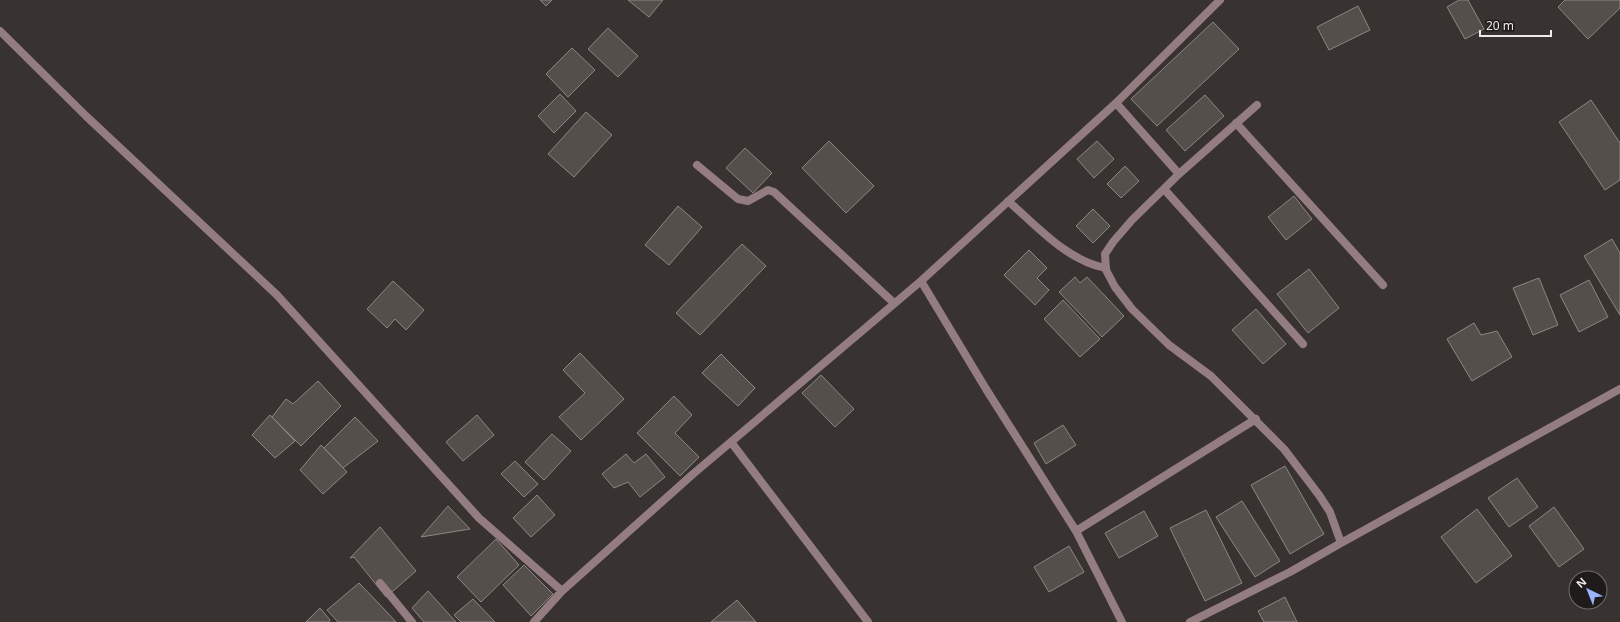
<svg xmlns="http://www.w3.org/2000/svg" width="1620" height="622" viewBox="0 0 1620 622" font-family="'Noto Sans',sans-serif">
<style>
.building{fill:#554f4c;stroke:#8d8783}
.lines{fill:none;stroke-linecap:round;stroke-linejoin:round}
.minor{stroke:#947d81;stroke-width:8}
</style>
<rect width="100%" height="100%" fill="#383330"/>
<path class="building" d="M540,0H552L546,6Z
M628,0H663L649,17Z
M1459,0H1468L1484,29L1465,39L1447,7Z
M1565,0H1620V8L1588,39L1558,7Z
M1358,6L1370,30L1329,50L1317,27Z
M1213,22L1239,49L1157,126L1131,99Z
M608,28L638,56L618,77L588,49Z
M572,48L595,70L568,97L546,74Z
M560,94L576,111L554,133L538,116Z
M1205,95L1224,116L1185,151L1166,130Z
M1591,100L1620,143V180L1605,190L1559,122Z
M586,112L612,135L574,177L548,154Z
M829,141L874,186L846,213L802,168Z
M1097,141L1114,159L1094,178L1077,159Z
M745,148L772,173L753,193L726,168Z
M1125,166L1139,181L1121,198L1107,184Z
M1294,196L1312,219L1286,240L1268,217Z
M678,206L702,227L669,265L645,245Z
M1093,209L1110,226L1093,243L1076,226Z
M1612,239L1620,253V315L1584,256Z
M742,244L766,266L700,335L676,313Z
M1029,250L1047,268L1037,278L1049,290L1035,305L1004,275Z
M1309,269L1339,308L1308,333L1277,294Z
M1075,277L1080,283L1087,277L1124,316L1102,337L1059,292Z
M1539,278L1558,325L1533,335L1513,288Z
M1589,280L1608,317L1579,332L1560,295Z
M393,281L424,310L406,330L395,319L387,328L367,309Z
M1063,300L1100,339L1080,357L1044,319Z
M1256,309L1286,344L1263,364L1232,330Z
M1474,323L1481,335L1497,331L1512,357L1472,381L1447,339Z
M580,353L624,399L581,440L559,417L585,393L563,370Z
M721,354L755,388L738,406L702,373Z
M821,375L854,409L835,427L802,393Z
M318,381L341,406L301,446L272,417L286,399L293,404Z
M674,396L692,415L675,433L699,457L680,476L637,433Z
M270,415L295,441L275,458L252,435Z
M477,415L494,435L463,461L446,442Z
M355,417L378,441L343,468L324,448Z
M1063,425L1076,445L1046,464L1034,443Z
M552,434L571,451L544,480L525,462Z
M321,445L347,472L323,494L300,470Z
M626,454L634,463L646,454L665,477L640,497L628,482L614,488L602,474Z
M515,461L538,484L524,497L501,474Z
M1285,466L1324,534L1290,554L1251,485Z
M1517,478L1538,507L1509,527L1488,498Z
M537,495L555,515L531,537L513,518Z
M1242,501L1280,561L1255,577L1216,517Z
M448,506L470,529L421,537Z
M1554,507L1584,549L1559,567L1529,526Z
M1477,509L1512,556L1476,583L1441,537Z
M1206,510L1242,583L1205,601L1170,528Z
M1144,511L1158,536L1119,558L1105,533Z
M380,527L416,571L386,597L354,557L350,558Z
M496,539L519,565L481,602L457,577Z
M1069,546L1084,572L1049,592L1034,567Z
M524,565L553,594L531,616L503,585Z
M359,583L384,609L396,622H338L327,610Z
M428,591L456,622H424L412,608Z
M1285,597L1297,622H1264L1258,611Z
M473,599L495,622H461L454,615Z
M737,600L756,622H711Z
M320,608L330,620L329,622H306Z"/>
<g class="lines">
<path class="minor" d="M0,31L86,116L277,295L479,518L562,591L693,474L921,281L1116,103L1220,0
M1116,103L1179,174
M1236,123L1383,285
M697,165L738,199L748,201L768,190L774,192L894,303
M1164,189L1303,344
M1008,201C1037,226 1067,261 1106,268
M921,281L986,389L1076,531L1122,622
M731,442L868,622
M1076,531L1256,419
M1341,543L1620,389
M380,583L412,622
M534,622L562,591
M1190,622L1290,572L1341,543L1330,512L1319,495L1284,449L1211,376L1169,345L1132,309L1115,287L1106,270L1105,254L1113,242L1132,220L1179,174L1257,105"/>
</g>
<g transform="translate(1588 590) rotate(317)"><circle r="19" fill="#1e1b1a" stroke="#716e6d"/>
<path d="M0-3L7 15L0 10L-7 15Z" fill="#9db4fd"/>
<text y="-6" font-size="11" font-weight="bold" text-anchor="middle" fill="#eeebe9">N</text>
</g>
<path d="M1480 30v6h71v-6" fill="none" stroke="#eeebe9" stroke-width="2"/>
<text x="1486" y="30" font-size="12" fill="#eeebe9" stroke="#1e1b1a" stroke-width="3" paint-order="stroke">20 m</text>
</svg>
